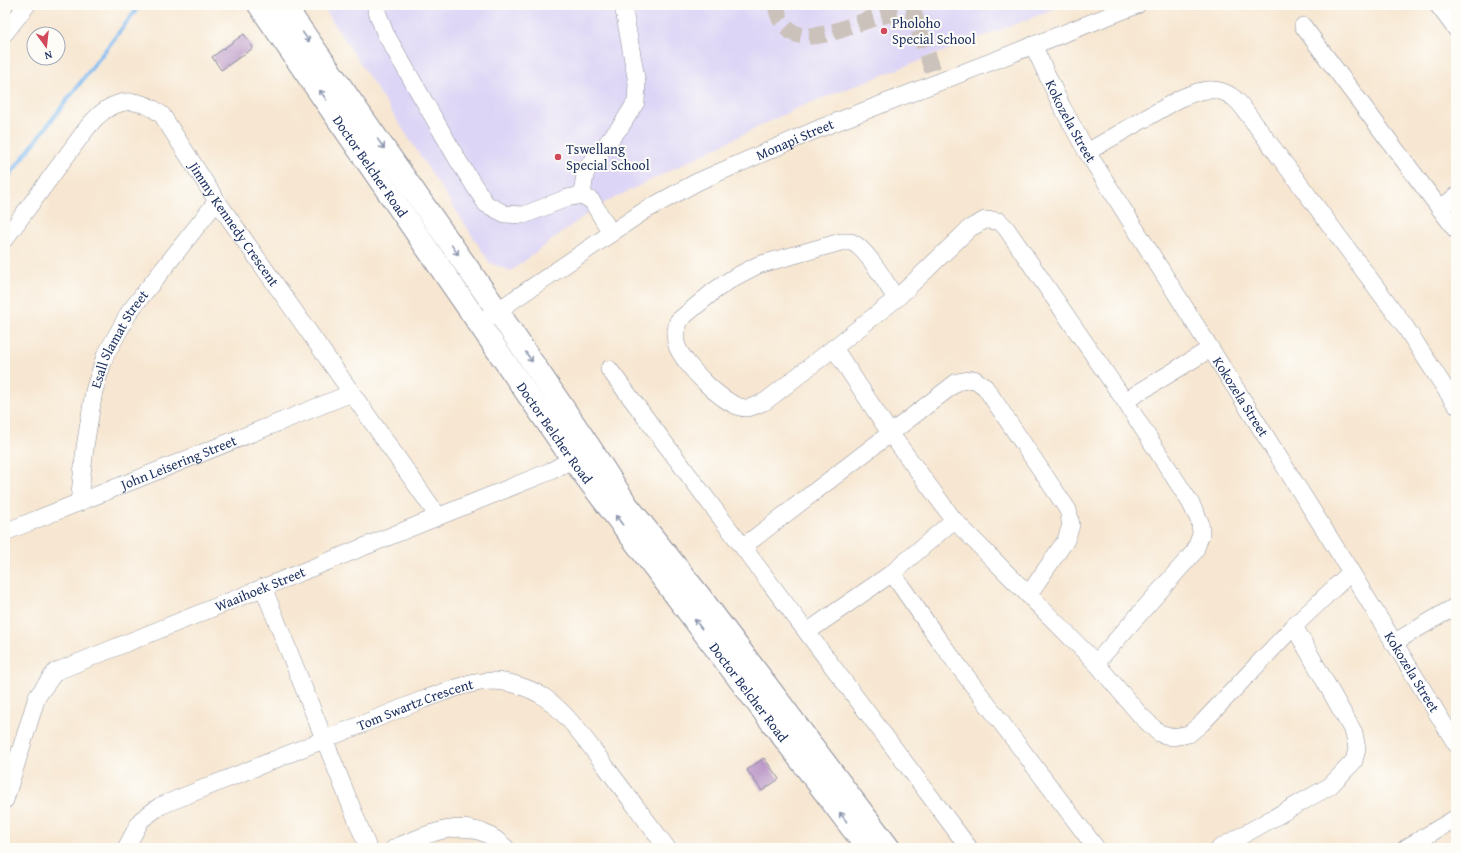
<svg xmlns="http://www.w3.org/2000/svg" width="1461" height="853" viewBox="0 0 1461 853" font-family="'Gentium Book Plus',serif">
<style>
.built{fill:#ddd5f6}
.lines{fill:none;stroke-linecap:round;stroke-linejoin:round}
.stream{stroke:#80bbf1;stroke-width:4}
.building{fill:#bc9ac8}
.minor-tunnel{stroke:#cbc2bb;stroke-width:17;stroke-dasharray:17 8;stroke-linecap:butt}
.minor-casing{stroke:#898b98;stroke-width:18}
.major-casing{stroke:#898b98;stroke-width:24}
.minor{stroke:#fff;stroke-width:17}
.major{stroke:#fff;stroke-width:22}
.oneway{stroke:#8d97ae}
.poi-dot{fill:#d1495b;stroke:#fdfcf7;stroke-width:1.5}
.labels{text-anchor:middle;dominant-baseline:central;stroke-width:4;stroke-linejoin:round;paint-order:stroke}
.poi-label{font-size:14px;fill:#1b2f5e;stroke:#fdfcf7;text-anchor:start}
.street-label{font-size:14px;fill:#1b2f5e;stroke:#fdfcf7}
</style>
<rect width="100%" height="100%" fill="#fdfcf7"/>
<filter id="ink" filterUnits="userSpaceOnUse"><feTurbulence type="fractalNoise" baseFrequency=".025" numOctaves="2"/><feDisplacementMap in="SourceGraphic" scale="8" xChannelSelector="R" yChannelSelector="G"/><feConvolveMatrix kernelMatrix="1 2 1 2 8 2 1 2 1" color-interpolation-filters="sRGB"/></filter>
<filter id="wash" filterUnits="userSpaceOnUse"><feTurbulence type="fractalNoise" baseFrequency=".012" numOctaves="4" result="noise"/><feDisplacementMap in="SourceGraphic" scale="16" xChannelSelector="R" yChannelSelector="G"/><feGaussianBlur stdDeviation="0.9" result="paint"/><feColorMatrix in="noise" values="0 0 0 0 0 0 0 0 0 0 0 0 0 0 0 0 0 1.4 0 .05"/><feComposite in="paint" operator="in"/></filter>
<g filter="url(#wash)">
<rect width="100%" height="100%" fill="#f7e7d2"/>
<path class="built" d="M322,5H1065L797,108L596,207L511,271L490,263Z"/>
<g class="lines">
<path class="stream" d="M5,181L140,5"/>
</g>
<g id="blocks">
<path class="building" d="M244,34L253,48L221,70L212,57Z
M764,758L779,779L762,791L747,770Z"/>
</g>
</g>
<g filter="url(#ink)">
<use href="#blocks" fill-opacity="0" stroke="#898b98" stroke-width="1"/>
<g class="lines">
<path class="minor-tunnel" d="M776,5C777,10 779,18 782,22C807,63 880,0 914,15L937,83"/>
<g class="minor-casing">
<g id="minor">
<path d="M376,5V9L385,33L459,162L486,204L505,214L524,215L567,198L582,195L592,201L611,233"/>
<path d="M1438,5L1456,29"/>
<path d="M1303,26L1456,230"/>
<path d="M5,33L27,5"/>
<path id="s1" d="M1033,45L1062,107L1087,152L1351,572L1456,744"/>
<path d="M1087,152L1181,98C1204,88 1223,84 1241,105L1404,325L1456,405"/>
<path d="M582,195L585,175L589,165L621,126L636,102L637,83L623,5"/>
<path d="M1440,209L1456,196"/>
<path id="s2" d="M5,239L87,128C108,101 133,92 162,115L217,201L438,516"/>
<path d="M896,299C888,286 866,247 851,242C848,242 844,242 841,242L758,265L733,278L714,291L678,321C676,330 674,338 677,346C684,365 726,408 746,408C752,408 761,403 766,401L896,299L970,228L985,220L999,221L1006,228L1125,401L1190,502L1200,522L1201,534L1195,551L1096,663"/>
<path id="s3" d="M478,324L644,211L697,182L818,129L1137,5"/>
<path d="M834,348L890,433L954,520L1096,663L1141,716L1159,733L1173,737L1189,734L1202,723L1294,626L1351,572"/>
<path d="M609,369L969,848"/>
<path d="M1125,401L1210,349"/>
<path id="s4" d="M79,503L85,447L94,391L105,356L130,311L217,201"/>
<path id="s5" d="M5,532L352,393"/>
<path d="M744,546L957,382L974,379L985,387L1068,510L1071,525L1066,540L1029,594"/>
<path d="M892,573L938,639L1096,848"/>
<path d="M263,587L368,848"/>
<path d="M807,632L892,573L954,520"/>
<path d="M1393,643L1456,606"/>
<path id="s6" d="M5,800L37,697L55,672L551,471L582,454"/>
<path id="s7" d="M126,848L141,820L160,806L422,700C445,692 470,681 495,681C511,682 530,688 544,697C569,715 588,743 606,767C626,794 647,821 667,848"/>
<path d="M394,848C433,832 470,813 506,848"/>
<path d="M1220,848L1330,786L1354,761L1357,749L1354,733L1294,626"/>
<path d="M1406,848L1456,818"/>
</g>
</g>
<g class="major-casing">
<g id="major">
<path id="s8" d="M259,5L573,460L867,848"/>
<path d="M284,5L497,310L591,449L627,505L699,595L889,848"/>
</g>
</g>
<use href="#minor" class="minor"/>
<use href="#major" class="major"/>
</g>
<defs><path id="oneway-shaft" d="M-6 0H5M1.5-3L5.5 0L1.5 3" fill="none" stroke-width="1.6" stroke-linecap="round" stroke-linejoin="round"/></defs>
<g class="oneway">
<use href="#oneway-shaft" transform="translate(306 37) rotate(55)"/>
<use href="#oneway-shaft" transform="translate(323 95) rotate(-125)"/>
<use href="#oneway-shaft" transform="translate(381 144) rotate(55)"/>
<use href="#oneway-shaft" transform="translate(455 250) rotate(55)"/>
<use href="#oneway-shaft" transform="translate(529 357) rotate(56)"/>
<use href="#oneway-shaft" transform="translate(619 520) rotate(-127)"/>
<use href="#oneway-shaft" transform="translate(698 624) rotate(-127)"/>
<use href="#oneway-shaft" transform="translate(843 817) rotate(-127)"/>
</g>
</g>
<g class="poi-dot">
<circle cx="884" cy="31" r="4"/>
<circle cx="558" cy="157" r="4"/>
</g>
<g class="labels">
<g class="poi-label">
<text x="892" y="23">Pholoho<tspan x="892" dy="16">Special School</tspan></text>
<text x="566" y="149">Tswellang<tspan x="566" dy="16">Special School</tspan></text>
</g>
<g class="street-label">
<text stroke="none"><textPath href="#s1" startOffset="85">Kokozela Street</textPath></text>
<text stroke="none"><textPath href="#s3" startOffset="368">Monapi Street</textPath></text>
<text stroke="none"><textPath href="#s8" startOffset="196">Doctor Belcher Road</textPath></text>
<text stroke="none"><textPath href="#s2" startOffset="356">Jimmy Kennedy Crescent</textPath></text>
<text stroke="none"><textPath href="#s4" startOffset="171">Esall Slamat Street</textPath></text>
<text stroke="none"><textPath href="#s1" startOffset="409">Kokozela Street</textPath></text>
<text stroke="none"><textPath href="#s8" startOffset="520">Doctor Belcher Road</textPath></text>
<text stroke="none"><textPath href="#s5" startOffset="187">John Leisering Street</textPath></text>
<text stroke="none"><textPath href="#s6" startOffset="360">Waaihoek Street</textPath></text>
<text stroke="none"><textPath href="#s1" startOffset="733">Kokozela Street</textPath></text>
<text stroke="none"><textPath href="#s8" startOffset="844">Doctor Belcher Road</textPath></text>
<text stroke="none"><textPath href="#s7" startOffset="330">Tom Swartz Crescent</textPath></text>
</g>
</g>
<rect width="1461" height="853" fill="none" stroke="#fdfcf7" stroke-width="20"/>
<g transform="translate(46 46) rotate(165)"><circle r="19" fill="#fdfcf7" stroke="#a3aaba"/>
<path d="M0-3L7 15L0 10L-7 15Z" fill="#d1495b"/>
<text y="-6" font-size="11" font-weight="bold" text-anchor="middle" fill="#1b2f5e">N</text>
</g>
</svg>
